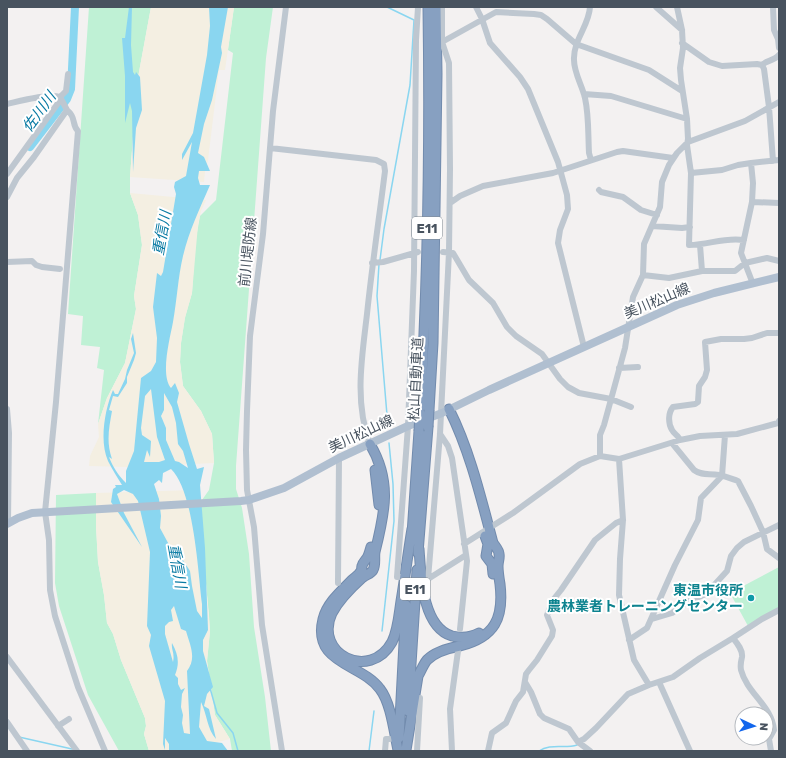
<svg xmlns="http://www.w3.org/2000/svg" width="786" height="758" viewBox="0 0 786 758" font-family="Rubik,'Noto Sans JP',sans-serif">
<style>
.green{fill:#bff1d5}
.sand{fill:#f4efe2}
.water{fill:#8ad6f0;fill-rule:evenodd}
.lines{fill:none;stroke-linecap:round;stroke-linejoin:round}
.stream{stroke:#8ad6f0;stroke-width:1.5}
.river{stroke:#8ad6f0;stroke-width:8}
.highway-casing{stroke:#728bad;stroke-width:11}
.minor{stroke:#bec7d0;stroke-width:6}
.major{stroke:#b0bfd0;stroke-width:8}
.highway{stroke:#87a0c1;stroke-width:9}
.highway-bridge-casing{stroke:#728bad;stroke-width:11;stroke-linecap:butt}
.highway-bridge{stroke:#87a0c1;stroke-width:9}
.culture-dot{fill:#0f9aa8;stroke:#fff;stroke-width:1.5}
.labels{text-anchor:middle;dominant-baseline:central;stroke-width:4;stroke-linejoin:round;paint-order:stroke}
.shield{fill:#fff;stroke:#7f878f;stroke-width:1}
.shield-label{font-size:13px;font-weight:bold;fill:#48535f}
.street-label{font-size:14px;fill:#48535f;stroke:#fff}
.culture-label{font-size:14px;font-weight:bold;fill:#0d838f;stroke:#fff;text-anchor:end}
.water-label{font-size:15px;font-style:italic;fill:#087aa3;stroke:#fff}
</style>
<rect width="100%" height="100%" fill="#f3f1f1"/>
<path class="green" d="M89,7H151L137,83L130,177V193L138,215L142,245L134,296L136,309L125,363L107,398L98,424L104,370L97,368L100,347L81,345L83,316L68,314Z
M234,7H273L266,58L236,466V489L242,508L249,554L254,627L265,697L271,751H232L230,739L215,715L207,661L210,631L209,615L205,574L195,510L209,490L214,463L212,434L201,411L183,386L180,362L181,343L185,317L192,293L195,244L200,216L216,200L233,53L228,50Z
M96,493V526L98,562L104,595L107,623L113,634L121,660L145,718L146,726L144,734L149,751H119L88,695L59,606L55,583L56,495Z
M779,567V609L748,626L730,593Z"/>
<path class="sand" d="M151,7H234L225,70H219L208,160L205,171L204,182L130,177L137,83Z
M130,193L206,200L201,211L198,225L192,293L185,318L181,343L180,362L183,386L201,411L212,434L214,463L127,467L89,466L90,456L99,437L98,424L107,398L125,363L136,309L134,296L142,245L138,215Z
M195,490L205,571L210,631L207,661L215,715L230,739L181,751H149L144,734L146,726L145,718L121,660L113,634L107,623L104,595L98,562L96,526V493Z"/>
<path class="water" d="M129,7H132L131,45L133,72L135,75L136,72L140,77L142,110L136,128L133,172L132,111L130,103L125,123V76L122,38H125Z
M209,7H228L221,47L222,53L212,100L204,124L198,153L204,157L210,171H199L198,178L200,185H210C200,208 189,231 183,256C178,277 177,300 173,322C170,338 160,375 171,388L175,383L179,393L177,402L189,444L197,469L204,467L200,485L205,548L208,630L203,640V651L213,687L207,694L204,706L209,709L216,739C207,729 207,714 201,702L199,727L207,741L222,743L228,751H169V744L165,738V750L163,744L165,701L149,646L151,635L147,626L150,552L138,501L133,494L124,490L117,494L124,513L142,547L111,502L113,489L116,487L115,485H122C117,477 112,469 108,461C99,441 105,409 113,390L115,394H118L125,379L127,370L134,353L131,339L133,333L136,353L134,360L127,377V383L118,397L113,396L109,410L112,411C109,428 106,442 112,459L109,457C113,467 118,475 126,483V471L134,451L141,378L151,371L156,362L157,338L153,307L157,273L161,276L163,272L176,194L174,187L175,182L186,176L192,142L182,160V154L193,133L207,55L210,26ZM151,389L157,437L165,460L159,462H144L147,450L150,457L151,441L142,435L141,428L145,396ZM164,393L172,407L176,423L178,444L183,451L188,468L179,462L175,461L166,440V428L161,416L164,410ZM171,469C194,491 198,572 202,604V618L197,611L192,586L190,571L179,554L173,552L160,528L161,516L159,499L154,484L159,480L162,483L163,473ZM174,606L181,629L186,631C190,645 197,658 187,671L190,734L184,733L182,723L183,715L181,707L182,694L185,688L181,690L178,684V678L175,675C180,663 178,654 172,643C171,650 175,653 173,662L165,634V626L169,622L173,621L171,610Z"/>
<g class="lines">
<path class="stream" d="M380,260L384,229L410,85L414,20L387,7
M379,264L377,296L388,427
M382,631L394,521L393,484L389,443
M210,688L217,713L233,733L238,751
M19,737L72,749
M369,751L374,711
M539,751C550,743 565,749 577,745"/>
<path class="river" d="M30,147L67,99L71,89L75,7"/>
<g class="highway-casing">
<path id="highway" d="M429,410L433,343L437,74L436,7
M420,413C428,277 430,142 428,7
M370,444C392,481 385,512 375,552C374,557 376,565 373,570C371,574 365,575 362,578C352,587 338,602 332,613C313,654 370,682 392,642C398,630 399,614 401,601C405,577 408,553 412,529
M375,470L379,505
M412,534L419,431
M485,536L488,544L486,556L492,564L493,574
M371,547C370,550 369,555 367,558C365,561 363,562 362,566C361,569 363,569 361,571C359,575 355,577 352,580C341,591 327,603 323,619C312,664 361,663 380,689C391,703 394,732 398,750
M419,549C421,575 422,627 452,636C461,638 470,638 479,633
M418,553L428,427
M408,711L417,570
M399,738L406,605
M406,750L418,676C421,671 423,665 427,660C436,651 449,648 460,646C495,637 504,618 500,584C499,578 498,572 498,566C498,562 500,557 499,554C499,550 495,546 493,543C481,498 470,451 449,409"/>
</g>
<path class="minor" d="M476,7L482,19L490,43L520,77L528,89L558,162L567,195L568,209L560,230L558,243L584,347
M590,7C589,26 573,40 574,60C574,73 582,85 585,98C589,116 588,135 589,153L591,160
M656,7L682,30
M677,7L682,30L683,48L680,68L681,80L687,119L688,139L687,145L691,173L689,245C709,245 723,237 744,240
M773,7L774,30L778,39L779,48
M442,42L496,12L534,14L541,15L547,19L576,44L649,70L682,91
M682,43L709,62L722,66L757,64L762,65L764,69L769,107L773,161
M762,65C767,60 774,61 779,55
M584,94L611,96L687,119
M7,104C20,101 49,93 60,97L66,91L68,74
M67,110C77,118 71,124 78,131L56,402L45,512L49,540L50,590L55,616L78,687L105,751
M270,148L376,160L384,164L385,171C379,219 372,266 367,314C362,357 354,402 370,444
M691,173L722,170L738,165L751,163
M7,174L61,99
M599,190L601,192L623,197L641,210L657,215
M7,197L17,178L34,157L67,110L60,97
M752,202L779,203
M450,203L460,196L483,186L553,173L617,152L623,151L673,158
M652,226L682,228L690,227
M700,245L702,271
M443,252L453,253L469,280L493,303L507,327L516,336L542,354L560,379L568,387L579,393L611,399L631,407
M7,262L32,261L36,265L42,267L60,269
M372,263L383,262L418,252
M643,275L669,278L702,271H735L745,263L767,258L779,261
M753,284L741,253L752,202L753,183L751,163L779,160
M619,368L638,367
M7,409L9,433L8,523
M440,434L448,446L452,458L467,561L460,629
M680,440C679,436 674,434 672,430C668,423 668,413 673,407L695,404L698,402L699,386L705,377L707,370L705,342L721,339H744L752,338L767,333H779
M672,443L694,470C702,476 709,473 719,475C725,476 732,479 738,481L751,506L763,532L767,549L779,558
M600,456V435L604,425L625,348L633,297L643,275L644,244L660,207L662,182L669,165L677,153L688,142L745,121L779,102
M619,459L623,520L620,559L619,595L634,660L649,685
M464,544L513,513L580,464L600,456L619,459L680,440L700,436L737,434L778,423L779,421
M402,577H397L408,426L414,271L416,40L418,7
M426,579H428L466,555
M428,579L440,434L449,252L450,169L449,63L442,42V7
M338,583L339,458
M652,619L672,613L689,601L706,594L727,571L731,556L737,548L744,542L779,525
M733,638L762,619L779,610
M629,640L647,628L675,565L698,520L701,498L722,476L725,435
M7,657L77,751
M525,682L531,692L540,714L544,718L569,729L578,742L590,751
M659,682L690,751
M7,722L27,751
M58,726L69,719
M578,742L584,739L596,728L628,694L649,685L673,677L700,658L733,638C737,643 743,650 742,657C741,661 740,665 741,670C747,693 772,706 774,730L769,739L771,751
M282,751L262,625L254,527L247,490L246,450L247,411L250,336L263,234L273,111L286,7
M385,751L386,739H390
M417,751L420,698
M452,751L450,709L458,651
M488,751L492,733L506,723L516,701L523,692L526,674L529,670L537,660L552,636L553,630L547,615L553,600L561,590L595,540L616,523L623,520"/>
<path class="major" d="M7,524L18,518L32,513L241,501L249,500L284,488L339,458L408,426L442,413L489,390L677,305L714,293L779,277"/>
<use href="#highway" class="highway"/>
<g class="highway-bridge-casing">
<path id="highway-bridge" d="M428,427L429,410
M419,431L420,413"/>
</g>
<use href="#highway-bridge" class="highway-bridge"/>
</g>
<circle class="culture-dot" cx="751" cy="598" r="4"/>
<g class="labels">
<g class="shield">
<rect x="412" y="217" width="30" height="22" rx="3"/>
<rect x="400" y="578" width="30" height="22" rx="3"/>
</g>
<g class="shield-label">
<text x="427" y="228">E11</text>
<text x="415" y="589">E11</text>
</g>
<g class="street-label">
<text transform="translate(248 252) rotate(-84)">前川堤防線</text>
<text transform="translate(657 301) rotate(-23)">美川松山線</text>
<text transform="translate(416 379) rotate(-87)">松山自動車道</text>
<text transform="translate(361 434) rotate(-25)">美川松山線</text>
</g>
<g class="culture-label">
<text x="743" y="590">東温市役所<tspan x="743" dy="16">農林業者トレーニングセンター</tspan></text>
</g>
<g class="water-label">
<text transform="translate(39 112) rotate(-54)">佐川川</text>
<text transform="translate(162 233) rotate(-80)">重信川</text>
<text transform="translate(177 566) rotate(80)">重信川</text>
</g>
</g>
<rect width="786" height="758" fill="none" stroke="#48535f" stroke-width="16"/>
<g transform="translate(754 726) rotate(94)"><circle r="19" fill="#ffffff" stroke="#b6babf"/>
<path d="M0-3L7 15L0 10L-7 15Z" fill="#1266ec"/>
<text y="-6" font-size="11" font-weight="bold" text-anchor="middle" fill="#48535f">N</text>
</g>
</svg>
